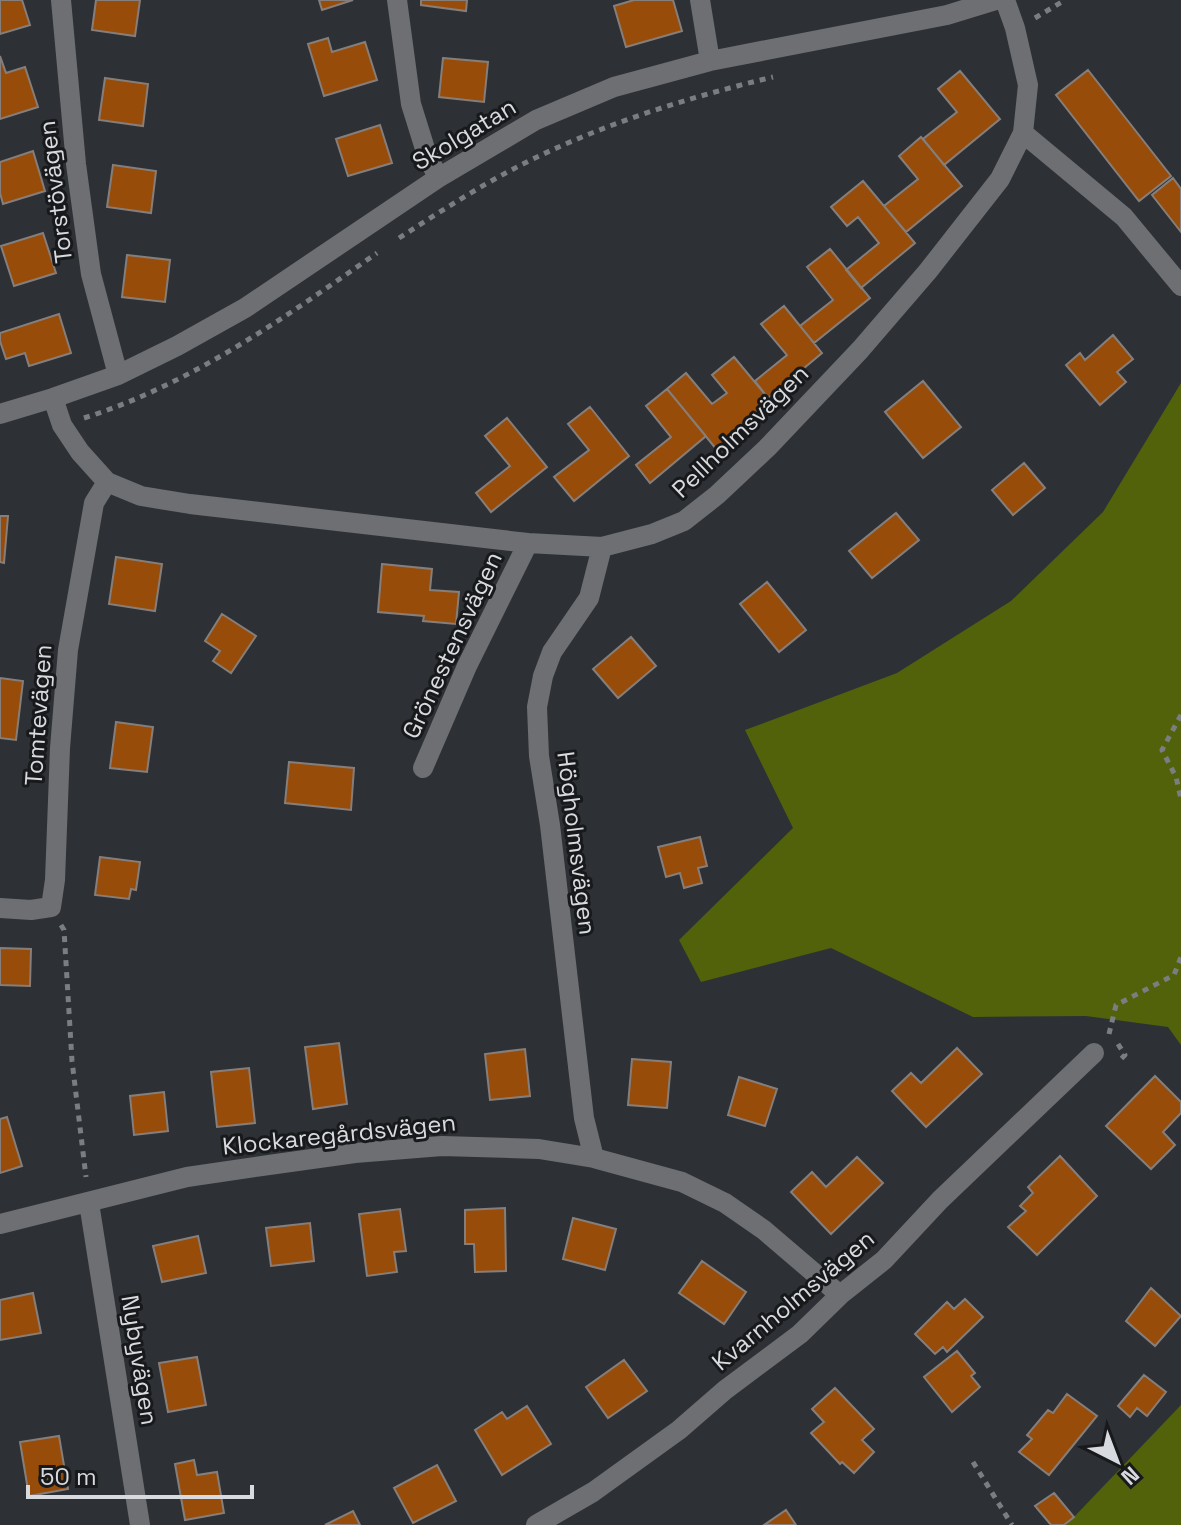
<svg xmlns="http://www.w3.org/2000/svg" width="1181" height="1525" viewBox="0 0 1181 1525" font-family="'Space Grotesk',sans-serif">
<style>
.green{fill:#51620b}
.building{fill:#974c0a;stroke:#867e7a;stroke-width:2}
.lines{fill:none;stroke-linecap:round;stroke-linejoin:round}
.path{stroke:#7a7e82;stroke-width:5;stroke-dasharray:6 6;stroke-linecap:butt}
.minor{stroke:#6e6f73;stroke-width:20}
.labels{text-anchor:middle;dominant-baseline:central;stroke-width:6;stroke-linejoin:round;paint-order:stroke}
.street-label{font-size:24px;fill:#d7dade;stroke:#17191b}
</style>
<rect width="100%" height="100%" fill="#2d3136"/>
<path class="green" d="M1181,383V1045L1168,1027L1086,1016L973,1017L831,948L701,982L679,940L793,828L745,730L897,673L1011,601L1103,512Z
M1181,1405V1525H1066L1074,1517Z"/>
<path class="building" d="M0,0H22L30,25L0,34Z
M96,0H140L135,36L92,30Z
M319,0H353L322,10Z
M421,0H467L466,11L421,5Z
M634,0H673L682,31L626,47L614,6Z
M328,38L332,52L365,42L377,80L324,96L308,44Z
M0,56L6,73L25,67L38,107L0,119Z
M443,58L488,62L484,102L439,97Z
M1088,70L1171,176L1139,201L1056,95Z
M960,71L1000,119L944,165L923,139L957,112L938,89Z
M105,78L148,84L143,126L99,120Z
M380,125L392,163L348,176L336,139Z
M921,137L962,186L906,232L884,206L918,179L899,156Z
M33,151L45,191L3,204L0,193V162Z
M113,165L156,171L151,213L107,207Z
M1173,178L1181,189V232L1152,195Z
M863,181L915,243L861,288L846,270L879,243L858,217L847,226L831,207Z
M43,233L56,273L14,286L1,246Z
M830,249L870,298L814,343L800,326L833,300L807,267Z
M127,255L170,260L165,302L122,297Z
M784,306L822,353L768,398L755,381L787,355L761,324Z
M59,314L71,353L29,366L25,353L6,359L0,341V333Z
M1113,335L1133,359L1117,372L1126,382L1100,405L1066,365L1080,353L1085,360Z
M734,357L773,404L717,450L667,389L686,373L712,404L727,393L712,375Z
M923,381L961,427L923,458L885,412Z
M667,389L706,436L650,483L636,465L671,437L646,406Z
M590,407L629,456L574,501L554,477L589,450L568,424Z
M507,418L547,467L491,512L476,493L510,466L485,436Z
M1024,463L1045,488L1013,515L992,490Z
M896,513L919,540L872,578L849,551Z
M0,516H8L4,563L0,562Z
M116,557L162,564L155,611L109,604Z
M382,564L432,569L430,590L459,592L456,624L423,621L424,616L378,612Z
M767,582L806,630L779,652L740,604Z
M222,614L256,636L231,673L213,661L220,651L205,641Z
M631,637L656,666L618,698L593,669Z
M0,678L23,681L16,740L0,738Z
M116,722L153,727L147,772L110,768Z
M289,762L354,768L351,810L285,803Z
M700,837L707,866L698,868L702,883L684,888L680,873L666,877L658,847Z
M100,857L140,862L136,890L131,889L129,899L95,895Z
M0,948L31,949L30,986L0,985Z
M339,1043L347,1104L313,1109L305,1047Z
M957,1048L982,1074L926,1127L892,1091L911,1073L921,1083Z
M525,1049L530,1096L490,1100L485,1054Z
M632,1059L671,1062L667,1108L628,1105Z
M249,1068L255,1123L217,1127L211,1072Z
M1155,1076L1181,1102V1113L1163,1132L1175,1145L1151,1169L1106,1126Z
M739,1077L777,1089L765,1126L728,1115Z
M164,1092L168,1131L134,1135L130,1096Z
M7,1117L22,1166L0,1173V1119Z
M1060,1156L1097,1196L1037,1255L1008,1227L1026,1211L1020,1206L1033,1193L1028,1187Z
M857,1157L883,1183L831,1234L791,1192L812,1172L826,1187Z
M505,1208L506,1271L475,1272L474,1244H465V1210Z
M400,1209L406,1251L394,1252L397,1272L367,1276L359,1214Z
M573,1218L616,1229L605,1270L563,1259Z
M310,1223L314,1261L271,1266L266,1228Z
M198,1236L206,1273L162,1282L153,1246Z
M702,1261L746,1292L724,1324L679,1293Z
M1151,1288L1181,1316L1155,1346L1126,1321Z
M33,1293L41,1333L0,1340V1300Z
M965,1299L983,1317L947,1352L943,1347L935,1354L915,1334L947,1302L954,1309Z
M957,1351L975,1373L971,1376L980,1387L952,1412L924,1377Z
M197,1357L206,1405L168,1412L159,1363Z
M624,1360L647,1391L608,1418L586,1387Z
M1144,1375L1166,1392L1147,1416L1137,1408L1130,1417L1118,1406Z
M835,1388L874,1429L862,1440L874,1452L854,1473L842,1462L840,1464L811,1433L824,1422L812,1409Z
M1067,1394L1097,1416L1049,1475L1019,1452L1032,1439L1027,1435L1048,1410L1053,1413Z
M527,1406L551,1444L502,1475L475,1430L502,1412L507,1419Z
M59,1436L68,1489L29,1496L20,1442Z
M194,1460L197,1475L217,1472L224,1513L185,1520L175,1464Z
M437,1465L456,1501L413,1523L394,1488Z
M1054,1493L1074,1517L1064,1525H1051L1035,1506Z
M786,1510L796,1525H764Z
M353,1511L360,1525H325Z"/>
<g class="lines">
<path class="path" d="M1035,18L1065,0
M399,238C438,213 478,187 519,166C599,125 686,98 773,77
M84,418C192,384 285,317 377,253
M1181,715L1162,750L1176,777L1181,799
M61,925L64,930L72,1061L86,1177
M1109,1034L1116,1005L1174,975L1181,957
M1118,1044L1125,1055L1118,1062
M973,1462L1012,1525"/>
<path class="minor" d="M61,0L76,164L91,274L118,375
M397,0L411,104L426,152L438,178
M700,0L710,61
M1023,133L1124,217L1181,286
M53,398L62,425L80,452L107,482L141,496L190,504L528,543L602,547L652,534L684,521L717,495L767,448L860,350L928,271L1000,179L1023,133L1028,85L1015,28L1005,0
M0,414L53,398L118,375L177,346L245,308L438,178L536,120L614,87L710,61L947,15L996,0
M423,768L467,666L528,543
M0,908L31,910L51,907L55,880L60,748L68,650L94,503L107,482
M594,1158L584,1118L550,825L539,756L537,707L543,676L552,652L589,598L602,547
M89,1203L140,1525
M0,1224L187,1177L276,1164L355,1153L442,1146L539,1149L594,1158L682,1182L725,1203L764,1230L840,1295
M536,1525L593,1492L679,1430L725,1390L800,1334L840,1295L884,1260L940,1200L1094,1053"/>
</g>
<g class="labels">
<g class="street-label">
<text transform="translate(464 134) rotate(-31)">Skolgatan</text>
<text transform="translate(55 192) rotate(-97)">Torstövägen</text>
<text transform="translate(740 431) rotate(-44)">Pellholmsvägen</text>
<text transform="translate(452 645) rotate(-65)">Grönestensvägen</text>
<text transform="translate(38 715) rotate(-86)">Tomtevägen</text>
<text transform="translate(577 843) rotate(83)">Högholmsvägen</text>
<text transform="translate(339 1134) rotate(-6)">Klockaregårdsvägen</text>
<text transform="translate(793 1300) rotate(-40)">Kvarnholmsvägen</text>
<text transform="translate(140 1360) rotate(81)">Nybyvägen</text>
</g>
</g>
<g transform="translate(1117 1461) rotate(138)" stroke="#17191b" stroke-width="6" paint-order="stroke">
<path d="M0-6L14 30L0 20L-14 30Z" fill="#d7dade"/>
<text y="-12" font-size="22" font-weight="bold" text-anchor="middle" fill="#d7dade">N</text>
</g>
<path d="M28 1485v12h224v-12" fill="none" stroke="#d7dade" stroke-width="4"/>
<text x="40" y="1485" font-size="24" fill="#d7dade" stroke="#17191b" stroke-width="6" paint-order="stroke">50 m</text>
</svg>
